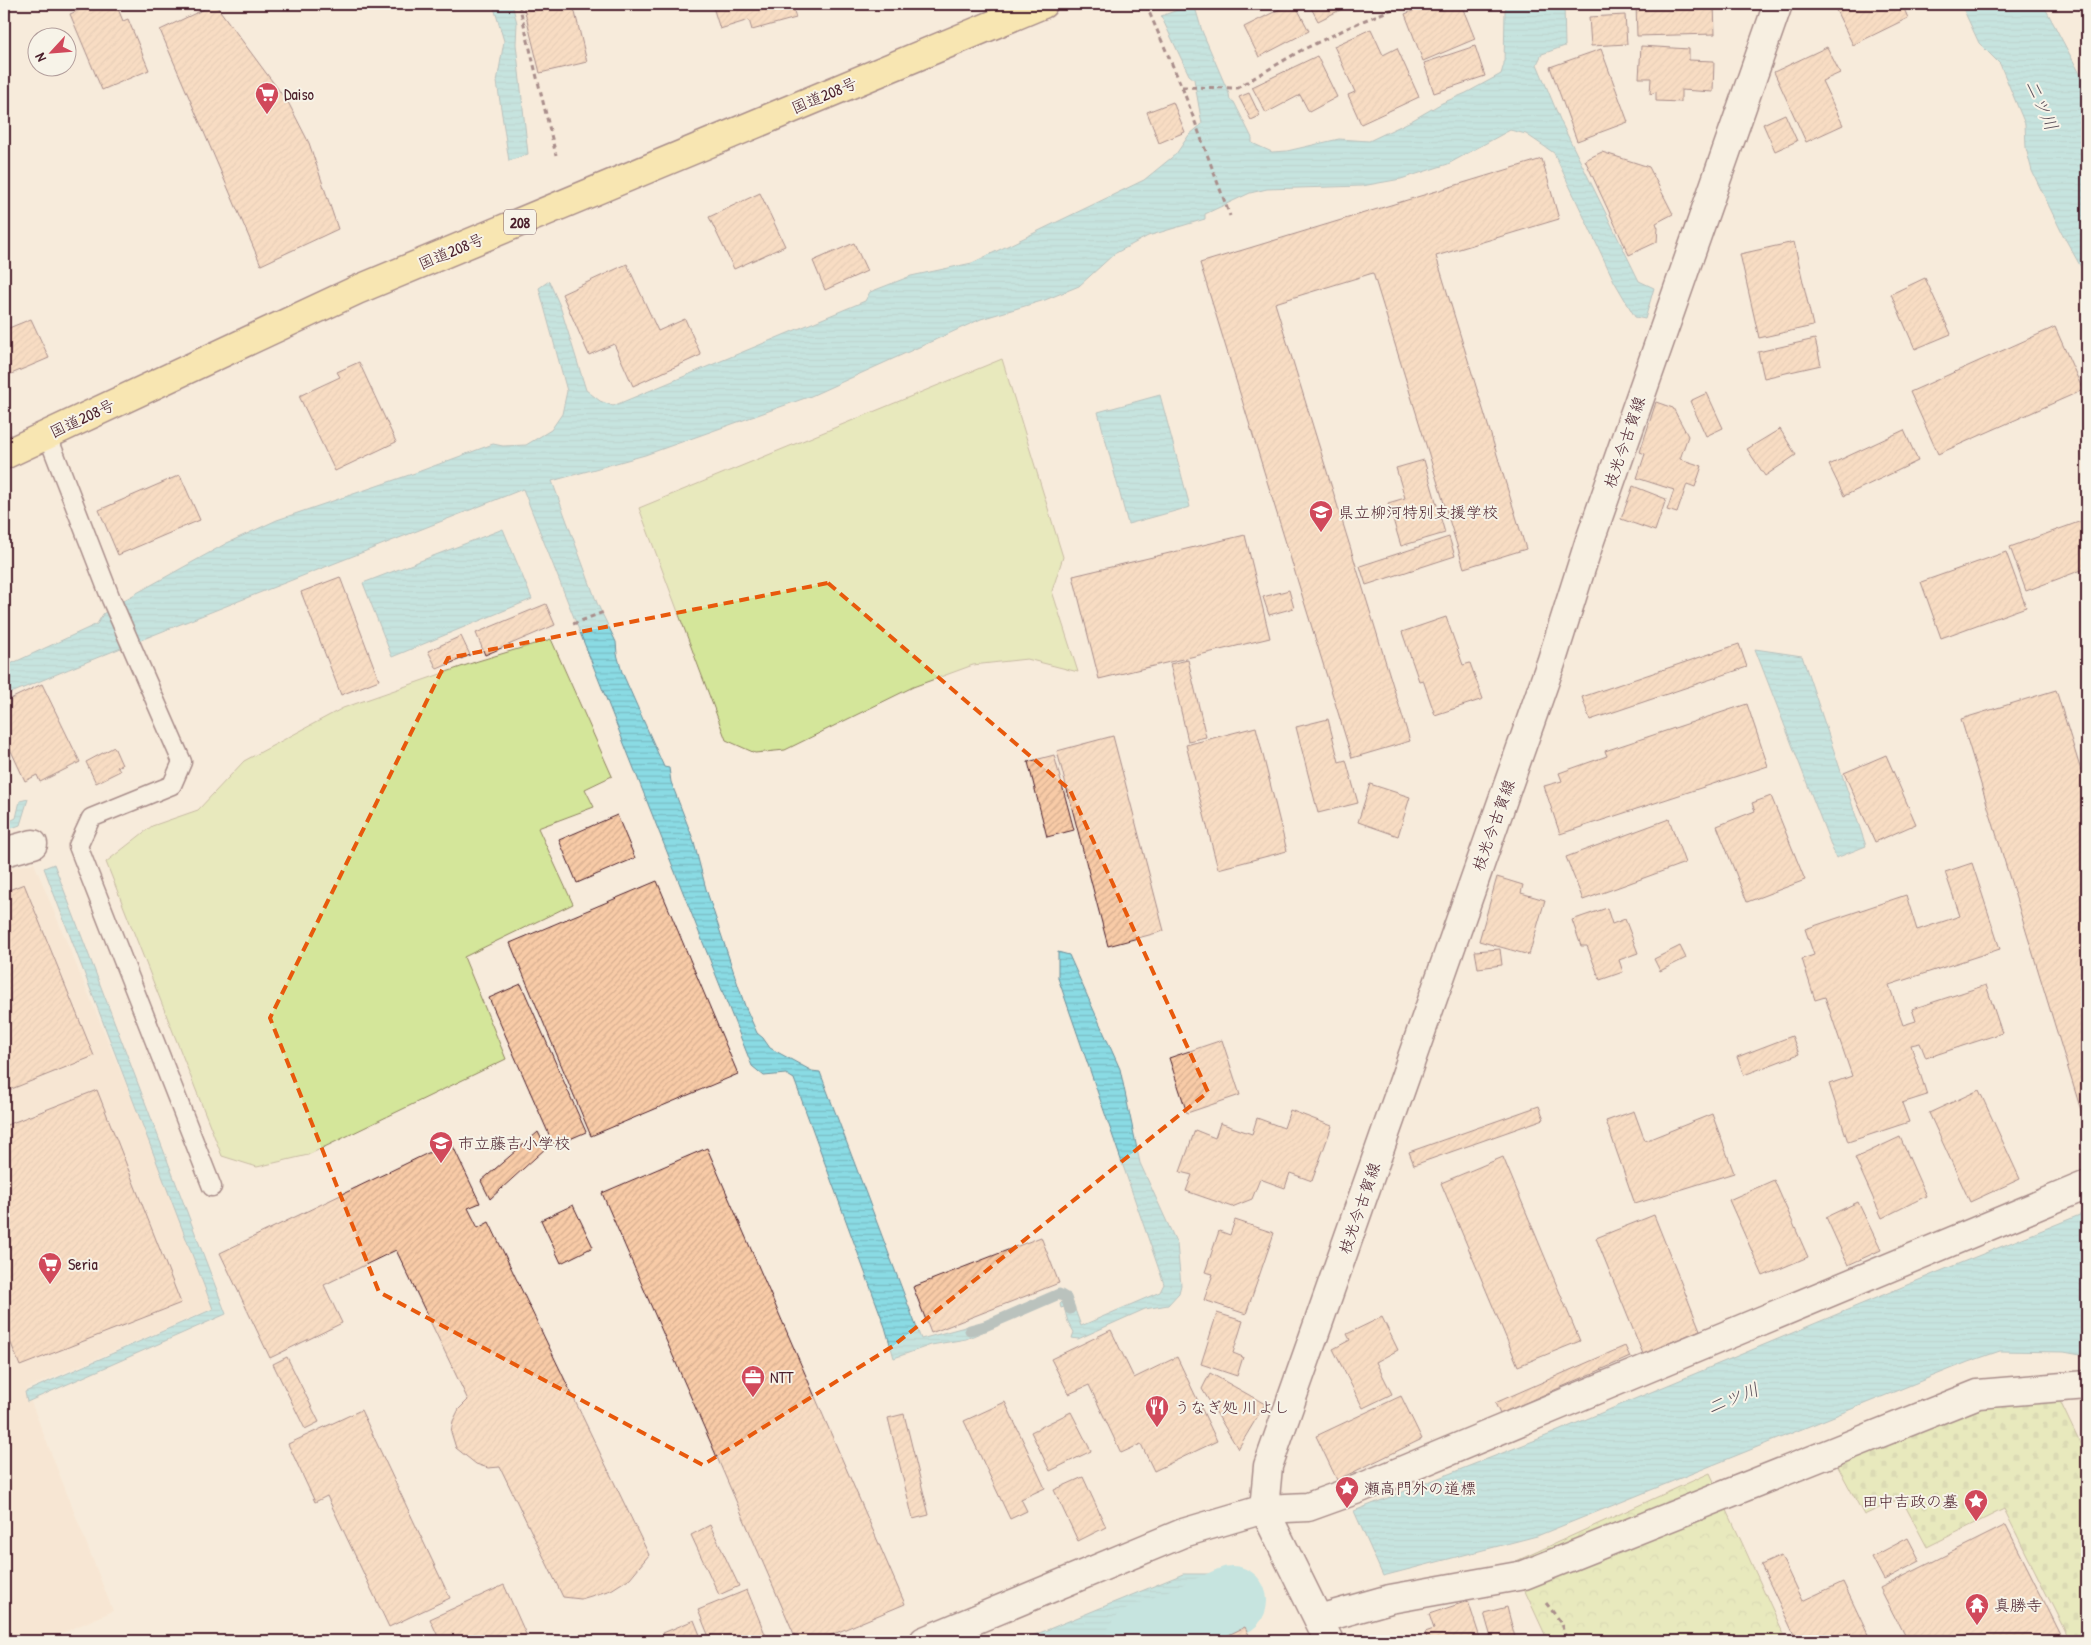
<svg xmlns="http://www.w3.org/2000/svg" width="2091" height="1645" viewBox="0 0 2091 1645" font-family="'Patrick Hand','Klee One',sans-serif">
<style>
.built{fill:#f7e1cb}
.grass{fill:#d4e69a;stroke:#8f8262}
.forest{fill:url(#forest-crowns);stroke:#8f8262}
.cemetery{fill:url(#cemetery-stones);stroke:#8f8262}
.water{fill:url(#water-rules);stroke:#70909a}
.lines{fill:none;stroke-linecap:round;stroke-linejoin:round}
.stream{stroke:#70909a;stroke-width:11}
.river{stroke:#8adbe4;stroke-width:70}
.building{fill:url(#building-hatch);stroke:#4a1f2b}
.lane-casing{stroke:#4a1f2b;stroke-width:21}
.street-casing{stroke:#4a1f2b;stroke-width:31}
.secondary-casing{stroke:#4a1f2b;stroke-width:31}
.highway-casing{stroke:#4a1f2b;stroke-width:31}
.path{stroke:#4a1f2b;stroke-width:3;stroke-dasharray:5 4;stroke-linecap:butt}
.lane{stroke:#f7f3e8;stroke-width:18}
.street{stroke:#f7f3e8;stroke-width:28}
.secondary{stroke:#f7f3e8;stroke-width:28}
.highway{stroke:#f9e181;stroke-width:28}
.marked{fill:none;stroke:#e8590c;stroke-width:4;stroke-dasharray:10 6;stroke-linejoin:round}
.labels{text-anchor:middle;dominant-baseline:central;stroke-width:4;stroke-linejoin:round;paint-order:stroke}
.shield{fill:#f7f3e8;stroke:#7e5f64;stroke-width:1}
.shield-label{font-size:15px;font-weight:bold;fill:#4a1f2b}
.poi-label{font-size:16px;fill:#4a1f2b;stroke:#f7f3e8;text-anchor:start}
.street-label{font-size:16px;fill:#4a1f2b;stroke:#f7f3e8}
.water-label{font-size:18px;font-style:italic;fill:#5a4e59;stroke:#f7f3e8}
</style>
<defs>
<pattern id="forest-crowns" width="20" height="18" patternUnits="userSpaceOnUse" patternTransform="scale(1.25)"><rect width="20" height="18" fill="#d4e69a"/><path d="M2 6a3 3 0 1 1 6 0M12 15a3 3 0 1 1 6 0" fill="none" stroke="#b8c585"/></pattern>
<pattern id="cemetery-stones" width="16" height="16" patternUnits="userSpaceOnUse" patternTransform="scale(1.25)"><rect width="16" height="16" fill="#d4e69a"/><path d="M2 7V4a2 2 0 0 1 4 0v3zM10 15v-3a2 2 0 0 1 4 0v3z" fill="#b8c585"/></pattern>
<pattern id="water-rules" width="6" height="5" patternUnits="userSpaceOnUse" patternTransform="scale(1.25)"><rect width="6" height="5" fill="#8adbe4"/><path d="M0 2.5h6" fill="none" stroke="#79bcc4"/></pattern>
<pattern id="building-hatch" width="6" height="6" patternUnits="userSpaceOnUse" patternTransform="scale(1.25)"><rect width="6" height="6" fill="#f8cba7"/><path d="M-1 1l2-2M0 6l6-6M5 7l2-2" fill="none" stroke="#d6ae90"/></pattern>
</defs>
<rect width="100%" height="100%" fill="#f7ebdb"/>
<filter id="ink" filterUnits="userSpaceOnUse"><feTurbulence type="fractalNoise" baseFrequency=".02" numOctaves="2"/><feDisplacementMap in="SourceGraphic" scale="10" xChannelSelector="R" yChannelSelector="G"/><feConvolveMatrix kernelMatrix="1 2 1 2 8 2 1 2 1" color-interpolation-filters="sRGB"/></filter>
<g filter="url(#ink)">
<path class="built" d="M34,863L218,1306L26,1389L113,1611L44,1641H4V869Z"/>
<path class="grass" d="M1002,359L1063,557L1052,591L1078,672L1027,659L973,665L913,687L785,750L755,753L726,740L639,508Z
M551,639L612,776L585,789L594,807L538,828L573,904L464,957L506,1059L308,1155L257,1167L222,1156L106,862L152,826L198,810L244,761L343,708L478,661Z"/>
<path class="forest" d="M1710,1473L1787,1641H1548L1512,1563Z"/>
<path class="cemetery" d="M2059,1399L2087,1458V1641H2070L2004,1509L1927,1547L1901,1498L1864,1515L1837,1465L1978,1407Z"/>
<path class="water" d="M493,4H512L517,23L516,44L528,154L509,161L497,82L504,41Z
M1194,4L1202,31L1229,94L1230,100L1234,102L1252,138V143L1272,152L1287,151L1339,139L1369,141L1411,121L1442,103L1466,93L1501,74L1504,64L1505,11L1507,4H1564L1565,46L1542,54L1537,64L1561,122L1639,281L1654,288L1645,319L1635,317L1614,281L1554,153L1526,134L1510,130L1448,164L1401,179L1362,186L1267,189L1250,193L1205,214V219L1148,236L1114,254L1079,286L1045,300L981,319L811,396L645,455L552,481L597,603L616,642L617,654L622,672L664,767L669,768L671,782L693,839L706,889L745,1006L757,1033L763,1038L770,1048L812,1071L820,1072L921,1339L983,1322L987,1330L966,1339L931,1345L894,1358L885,1327L794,1079L786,1074L764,1076L752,1066L523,489C350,558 176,624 4,696V667L97,624L103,614L117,604L227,543L277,520L415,473L493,444L503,446L526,445L551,430L562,414L567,391L539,288L549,281L560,306L586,390L600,401L613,406L865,301L870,292L911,276L972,263L1144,180L1176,154L1189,135L1202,124L1194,79L1189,75L1161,16Z
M1961,4H2043L2087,87V278L2062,233L2032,171L2026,148L2025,124L2000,64L1979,43Z
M1160,395L1190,507L1128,524L1098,412Z
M503,529L532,599L392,657L363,583Z
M1755,649L1802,656L1866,846L1836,858Z
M28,799L20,825L4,831V824L16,818L20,801Z
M54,864L226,1314L27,1402L25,1392L213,1309L44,868Z
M1058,952L1069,955L1120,1069L1140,1163L1177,1244L1181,1285L1179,1293L1168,1305L1145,1309L1078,1339L1072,1338L1074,1332L1068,1322L1064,1307L1061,1308L1060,1304L1063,1301L1060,1297L1069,1293L1081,1326L1160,1292L1164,1284L1058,978Z
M2087,1212V1359L2086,1356L2064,1352L2000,1351L1968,1362L1537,1536L1383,1576L1354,1511L1546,1436L1938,1272Z
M1183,1574H1215L1236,1622L1225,1625L1197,1641H1020Z"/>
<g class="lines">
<path class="stream" d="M970,1330L985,1326L1059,1294L1066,1298L1070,1309"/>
<path class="river" d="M1141,1641L1232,1601"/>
</g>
<path class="building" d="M93,4H116L123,21L128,19L149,70L102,90L70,14Z
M215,4L289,104L309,143L338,229L261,265L160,30Z
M523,4H573L587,62L540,73Z
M712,4H792L796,18L752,30L749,20L720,29Z
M1290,4H1295L1309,31L1259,57L1244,27Z
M1309,4H1350V5L1318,21Z
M1430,4H1461L1475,39L1423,61L1405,14Z
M1636,4H1714L1715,34L1637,36Z
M1833,4H1902L1908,18L1853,45Z
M1625,15L1627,44L1591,46L1589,17Z
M1371,29L1383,55L1397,48L1419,97L1361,124L1348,95L1355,92L1334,46Z
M1475,46L1485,76L1434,93L1424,63Z
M1641,46L1689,49V60L1714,61L1713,92L1681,90V102L1656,101V92L1650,94L1651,78H1639Z
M1827,47L1840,73L1822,81L1843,125L1806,142L1774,72Z
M1601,49L1628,122L1577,141L1550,67Z
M1317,56L1337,97L1309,112L1300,95L1266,113L1252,87Z
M1249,93L1260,116L1251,120L1239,97Z
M1173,102L1185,132L1159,143L1147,112Z
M1785,114L1797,141L1775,151L1763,124Z
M1602,152L1649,167L1673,214L1656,223L1658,228L1657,242L1629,255L1585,160Z
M1542,159L1559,219L1436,256L1526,549L1464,568L1373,273L1275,303L1410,741L1352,758L1200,263Z
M760,193L785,246L734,269L709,217Z
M1794,242L1813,326L1759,338L1740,254Z
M854,243L867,271L825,290L813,261Z
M627,264L658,331L685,319L701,355L633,386L614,344L589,355L562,294Z
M1925,278L1951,334L1915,349L1891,294Z
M31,319L49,358L4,377V341L7,339L4,330Z
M2055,327L2083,390L1938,454L1910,392Z
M1815,339L1821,365L1764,378L1758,352Z
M359,362L396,442L335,471L299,396L340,377L337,372Z
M1707,393L1723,428L1706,436L1690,401Z
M1656,402L1673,408L1688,436L1680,459L1702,466L1695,487L1687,484L1677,513L1667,510L1674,490L1637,478L1645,454L1640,452Z
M1780,429L1796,455L1765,476L1747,449Z
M1904,430L1918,461L1844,496L1829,465Z
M1424,460L1445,533L1401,546L1388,503L1405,498L1396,468Z
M180,475L200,520L118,555L99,510Z
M1633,486L1666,499L1655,531L1621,519Z
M2087,519V568L2026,591L2010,547Z
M1245,535L1270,638L1099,679L1073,576Z
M1449,537L1455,556L1366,585L1360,566Z
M2006,552L2026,607L1941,638L1921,582Z
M340,577L379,680L341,695L301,592Z
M1289,590L1294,608L1269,615L1263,597Z
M546,604L555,625L485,655L476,633Z
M1446,617L1463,665L1470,663L1483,699L1435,715L1423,680L1419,681L1402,632Z
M461,636L470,655L437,669L428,651Z
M1739,644L1747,667L1590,720L1582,697Z
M1188,660L1206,737L1188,741L1170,664Z
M42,684L80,762L40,782L37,775L25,781L4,736V702Z
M2056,690L2087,790V1130L1961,719Z
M1747,704L1768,766L1560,834L1544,786L1562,781L1559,773L1607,756L1605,751Z
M1328,719L1339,762L1346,760L1358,803L1318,813L1296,727Z
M1256,727L1287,851L1218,869L1186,745Z
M1113,736L1164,931L1108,946L1057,751Z
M114,747L122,765L117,767L120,771L96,783L86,762Z
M1054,755L1074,830L1047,837L1028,762Z
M1886,755L1916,824L1875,842L1844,773Z
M1370,784L1410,797L1398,836L1358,822Z
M1771,796L1805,880L1747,902L1717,826L1755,811L1752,803Z
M617,815L635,858L577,883L559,840Z
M1669,819L1685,863L1583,900L1566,857Z
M1972,863L2000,949L1889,985L1903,1025L1916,1021L1912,1009L1986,985L2002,1033L1926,1058L1920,1043L1911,1045L1927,1095L1902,1103L1909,1122L1848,1142L1829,1084L1852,1076L1825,997L1815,1000L1802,959L1814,955L1805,929L1906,895L1917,930L1960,916L1945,872Z
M1497,877L1523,885L1521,893L1545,900L1529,955L1479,941Z
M657,881L738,1074L591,1136L510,943Z
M24,884L94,1056L4,1092V892Z
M1607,908L1612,924L1625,919L1638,953L1619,960L1623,972L1600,980L1587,946H1581L1572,920Z
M1680,946L1686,958L1660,971L1654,959Z
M1500,949L1502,965L1478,968L1475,951Z
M521,984L586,1132L554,1146L489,998Z
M1792,1036L1799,1054L1744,1075L1737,1057Z
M1222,1040L1240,1095L1187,1113L1169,1058Z
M97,1090L181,1303L20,1366L4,1326V1126Z
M1979,1090L2020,1179L1970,1202L1929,1113Z
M1539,1106L1544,1119L1414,1165L1409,1152Z
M1290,1110L1332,1126L1312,1181L1290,1173L1285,1188L1260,1179L1252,1199L1232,1207L1186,1191L1192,1175L1180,1172L1195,1130L1215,1138L1220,1123L1252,1134L1257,1118L1284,1128Z
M1634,1111L1645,1141L1712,1114L1734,1173L1635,1204L1606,1121Z
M538,1132L546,1148L490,1199L481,1181Z
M1900,1137L1926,1196L1882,1218L1855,1158Z
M451,1142L480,1203L468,1208L478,1228L489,1222L649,1555L630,1578L611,1590L581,1599L563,1597L500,1467L488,1468L476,1464L456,1448L451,1432L453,1421L459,1409L468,1400L396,1250L324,1285L342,1323L270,1358L220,1253Z
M707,1148L905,1604L817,1641H797L602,1193Z
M1503,1157L1580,1341L1518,1366L1441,1183Z
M1774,1180L1808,1257L1763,1276L1729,1200Z
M1858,1202L1881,1250L1848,1265L1826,1217Z
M573,1205L593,1247L561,1263L541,1220Z
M1654,1215L1700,1330L1643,1354L1596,1238Z
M1235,1220L1274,1233L1246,1314L1204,1300L1213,1274L1205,1272L1219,1231L1230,1235Z
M1041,1237L1059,1283L931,1333L913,1287Z
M1217,1313L1243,1321L1233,1353L1243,1357L1237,1376L1201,1364Z
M1382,1317L1398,1350L1376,1362L1392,1394L1363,1408L1333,1349L1350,1340L1347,1334Z
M1111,1330L1134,1378L1177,1357L1217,1441L1154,1471L1141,1444L1121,1453L1089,1385L1069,1394L1051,1359Z
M1625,1346L1630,1357L1500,1414L1495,1403Z
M287,1357L319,1422L305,1429L273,1364Z
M1210,1373L1265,1404L1238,1449L1202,1389Z
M1401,1396L1422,1439L1337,1480L1316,1436Z
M1005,1402L1045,1488L1021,1499L1027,1511L1010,1519L964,1421Z
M361,1410L450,1598L389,1627L327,1496L315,1502L288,1444Z
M1071,1412L1091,1451L1050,1471L1031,1432Z
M904,1414L929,1515L913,1519L888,1418Z
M1083,1477L1106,1527L1078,1541L1054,1490Z
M710,1525L739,1586L719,1595L691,1535Z
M2006,1525L2064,1641H1907L1880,1588Z
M1908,1538L1920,1561L1884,1580L1872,1557Z
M1781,1556L1802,1601L1843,1582L1871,1641H1797L1761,1565Z
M504,1585L529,1641H440L430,1619Z
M747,1590L768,1641H667L663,1633L694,1620L702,1640L709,1637L698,1610Z
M1468,1601L1481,1641H1428L1425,1632L1434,1629L1429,1614Z
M1507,1607L1516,1641H1492L1484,1613Z
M1245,1627L1252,1641H1216Z
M1901,1635L1905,1641H1888Z"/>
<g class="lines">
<g class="lane-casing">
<path id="lane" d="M47,434L111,599L182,762L172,785L91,818L78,846L212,1187"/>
</g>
<g class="street-casing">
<path id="street" d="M4,852L33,844
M1264,1509L1308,1507L1358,1489L2087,1185
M1319,1619L1390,1599L1524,1575L1978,1394L2087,1385"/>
</g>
<g class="secondary-casing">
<path id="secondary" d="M924,1641L1183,1533L1264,1509
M1329,1641L1264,1509L1268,1466L1551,663L1589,543L1778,4"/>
</g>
<g class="highway-casing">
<path id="highway" d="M4,455L357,290L1043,4"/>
</g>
<path class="path" d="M519,4L556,155
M1146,5L1182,87L1230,216
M1182,87L1237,88L1300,51L1360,22L1406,4
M573,624L606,611
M1546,1603L1560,1621L1567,1641"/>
<use href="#lane" class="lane"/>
<use href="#street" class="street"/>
<use href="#secondary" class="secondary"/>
<use href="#highway" class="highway"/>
</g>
</g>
<path d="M0 0H2091V1645H0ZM828,583L1070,790L1208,1092L893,1346L703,1465L379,1292L270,1018L448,658Z" fill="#f7ebdb" fill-opacity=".55" fill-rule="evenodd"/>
<path class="marked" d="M828,583L1070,790L1208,1092L893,1346L703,1465L379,1292L270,1018L448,658Z"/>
<defs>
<g id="supermarket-pin" transform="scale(1.25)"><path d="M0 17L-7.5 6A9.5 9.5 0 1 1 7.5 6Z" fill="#d1495b" stroke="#f7f3e8"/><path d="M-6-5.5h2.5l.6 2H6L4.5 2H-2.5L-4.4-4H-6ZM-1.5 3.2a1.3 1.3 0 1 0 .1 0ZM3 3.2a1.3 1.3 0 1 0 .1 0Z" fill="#fff"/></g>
<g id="school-pin" transform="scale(1.25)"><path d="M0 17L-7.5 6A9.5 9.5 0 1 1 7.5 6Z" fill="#d1495b" stroke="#f7f3e8"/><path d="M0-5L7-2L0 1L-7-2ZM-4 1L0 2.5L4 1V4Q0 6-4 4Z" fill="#fff"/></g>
<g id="office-pin" transform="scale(1.25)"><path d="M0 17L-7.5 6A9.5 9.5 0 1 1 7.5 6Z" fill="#d1495b" stroke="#f7f3e8"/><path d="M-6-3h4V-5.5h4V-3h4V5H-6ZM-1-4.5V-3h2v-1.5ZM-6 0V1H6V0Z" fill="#fff"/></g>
<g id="restaurant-pin" transform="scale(1.25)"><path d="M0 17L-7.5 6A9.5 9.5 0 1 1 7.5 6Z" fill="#d1495b" stroke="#f7f3e8"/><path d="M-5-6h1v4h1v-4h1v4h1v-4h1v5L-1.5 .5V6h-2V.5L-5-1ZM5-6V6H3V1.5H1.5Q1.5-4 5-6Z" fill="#fff"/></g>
<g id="sight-pin" transform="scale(1.25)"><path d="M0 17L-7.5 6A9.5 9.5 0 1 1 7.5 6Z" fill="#d1495b" stroke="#f7f3e8"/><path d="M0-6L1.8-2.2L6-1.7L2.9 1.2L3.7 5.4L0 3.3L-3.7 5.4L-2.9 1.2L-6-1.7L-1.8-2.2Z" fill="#fff"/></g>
<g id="temple-pin" transform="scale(1.25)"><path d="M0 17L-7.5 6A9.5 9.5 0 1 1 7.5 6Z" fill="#d1495b" stroke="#f7f3e8"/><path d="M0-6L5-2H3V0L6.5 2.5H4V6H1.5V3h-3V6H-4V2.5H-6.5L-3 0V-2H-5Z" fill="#fff"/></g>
</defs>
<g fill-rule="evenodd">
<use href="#supermarket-pin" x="267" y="94"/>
<use href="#school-pin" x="1321" y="512"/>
<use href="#school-pin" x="441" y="1143"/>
<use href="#supermarket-pin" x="50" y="1264"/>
<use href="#office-pin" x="753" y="1377"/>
<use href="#restaurant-pin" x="1157" y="1407"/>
<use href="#sight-pin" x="1347" y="1488"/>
<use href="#sight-pin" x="1976" y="1501"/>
<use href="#temple-pin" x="1977" y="1605"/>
</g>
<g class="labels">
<rect class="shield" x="504" y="209.5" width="32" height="25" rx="4"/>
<g class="shield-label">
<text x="520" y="222">208</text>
</g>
<g class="poi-label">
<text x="284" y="94">Daiso</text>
<text x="1338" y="512">県立柳河特別支援学校</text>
<text x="458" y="1143">市立藤吉小学校</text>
<text x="68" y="1264">Seria</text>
<text x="770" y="1377">NTT</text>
<text x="1174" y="1407">うなぎ処 川よし</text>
<text x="1364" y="1488">瀬高門外の道標</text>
<text x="1958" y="1501" text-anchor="end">田中吉政の墓</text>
<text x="1994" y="1605">真勝寺</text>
</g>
<g class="street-label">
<text transform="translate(824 95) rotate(-23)">国道208号</text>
<text transform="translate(451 251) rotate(-23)">国道208号</text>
<text transform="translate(82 418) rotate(-25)">国道208号</text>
<text transform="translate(1624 442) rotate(-71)">枝光今古賀線</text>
<text transform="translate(1493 825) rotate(-70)">枝光今古賀線</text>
<text transform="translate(1359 1208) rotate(-71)">枝光今古賀線</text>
</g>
<g class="water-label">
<text transform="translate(2042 105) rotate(66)">二ツ川</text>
<text transform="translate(1733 1398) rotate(-22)">二ツ川</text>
</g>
</g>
<rect width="2091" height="1645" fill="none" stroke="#f7f3e8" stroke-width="20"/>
<rect x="10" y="10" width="2071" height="1625" fill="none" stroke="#4a1f2b" stroke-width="2" filter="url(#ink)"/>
<g transform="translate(52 52) rotate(244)"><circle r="24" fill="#f7f3e8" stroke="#b29e9c"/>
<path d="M0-4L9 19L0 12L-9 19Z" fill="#d1495b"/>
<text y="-8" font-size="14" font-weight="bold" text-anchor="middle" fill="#4a1f2b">N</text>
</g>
</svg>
